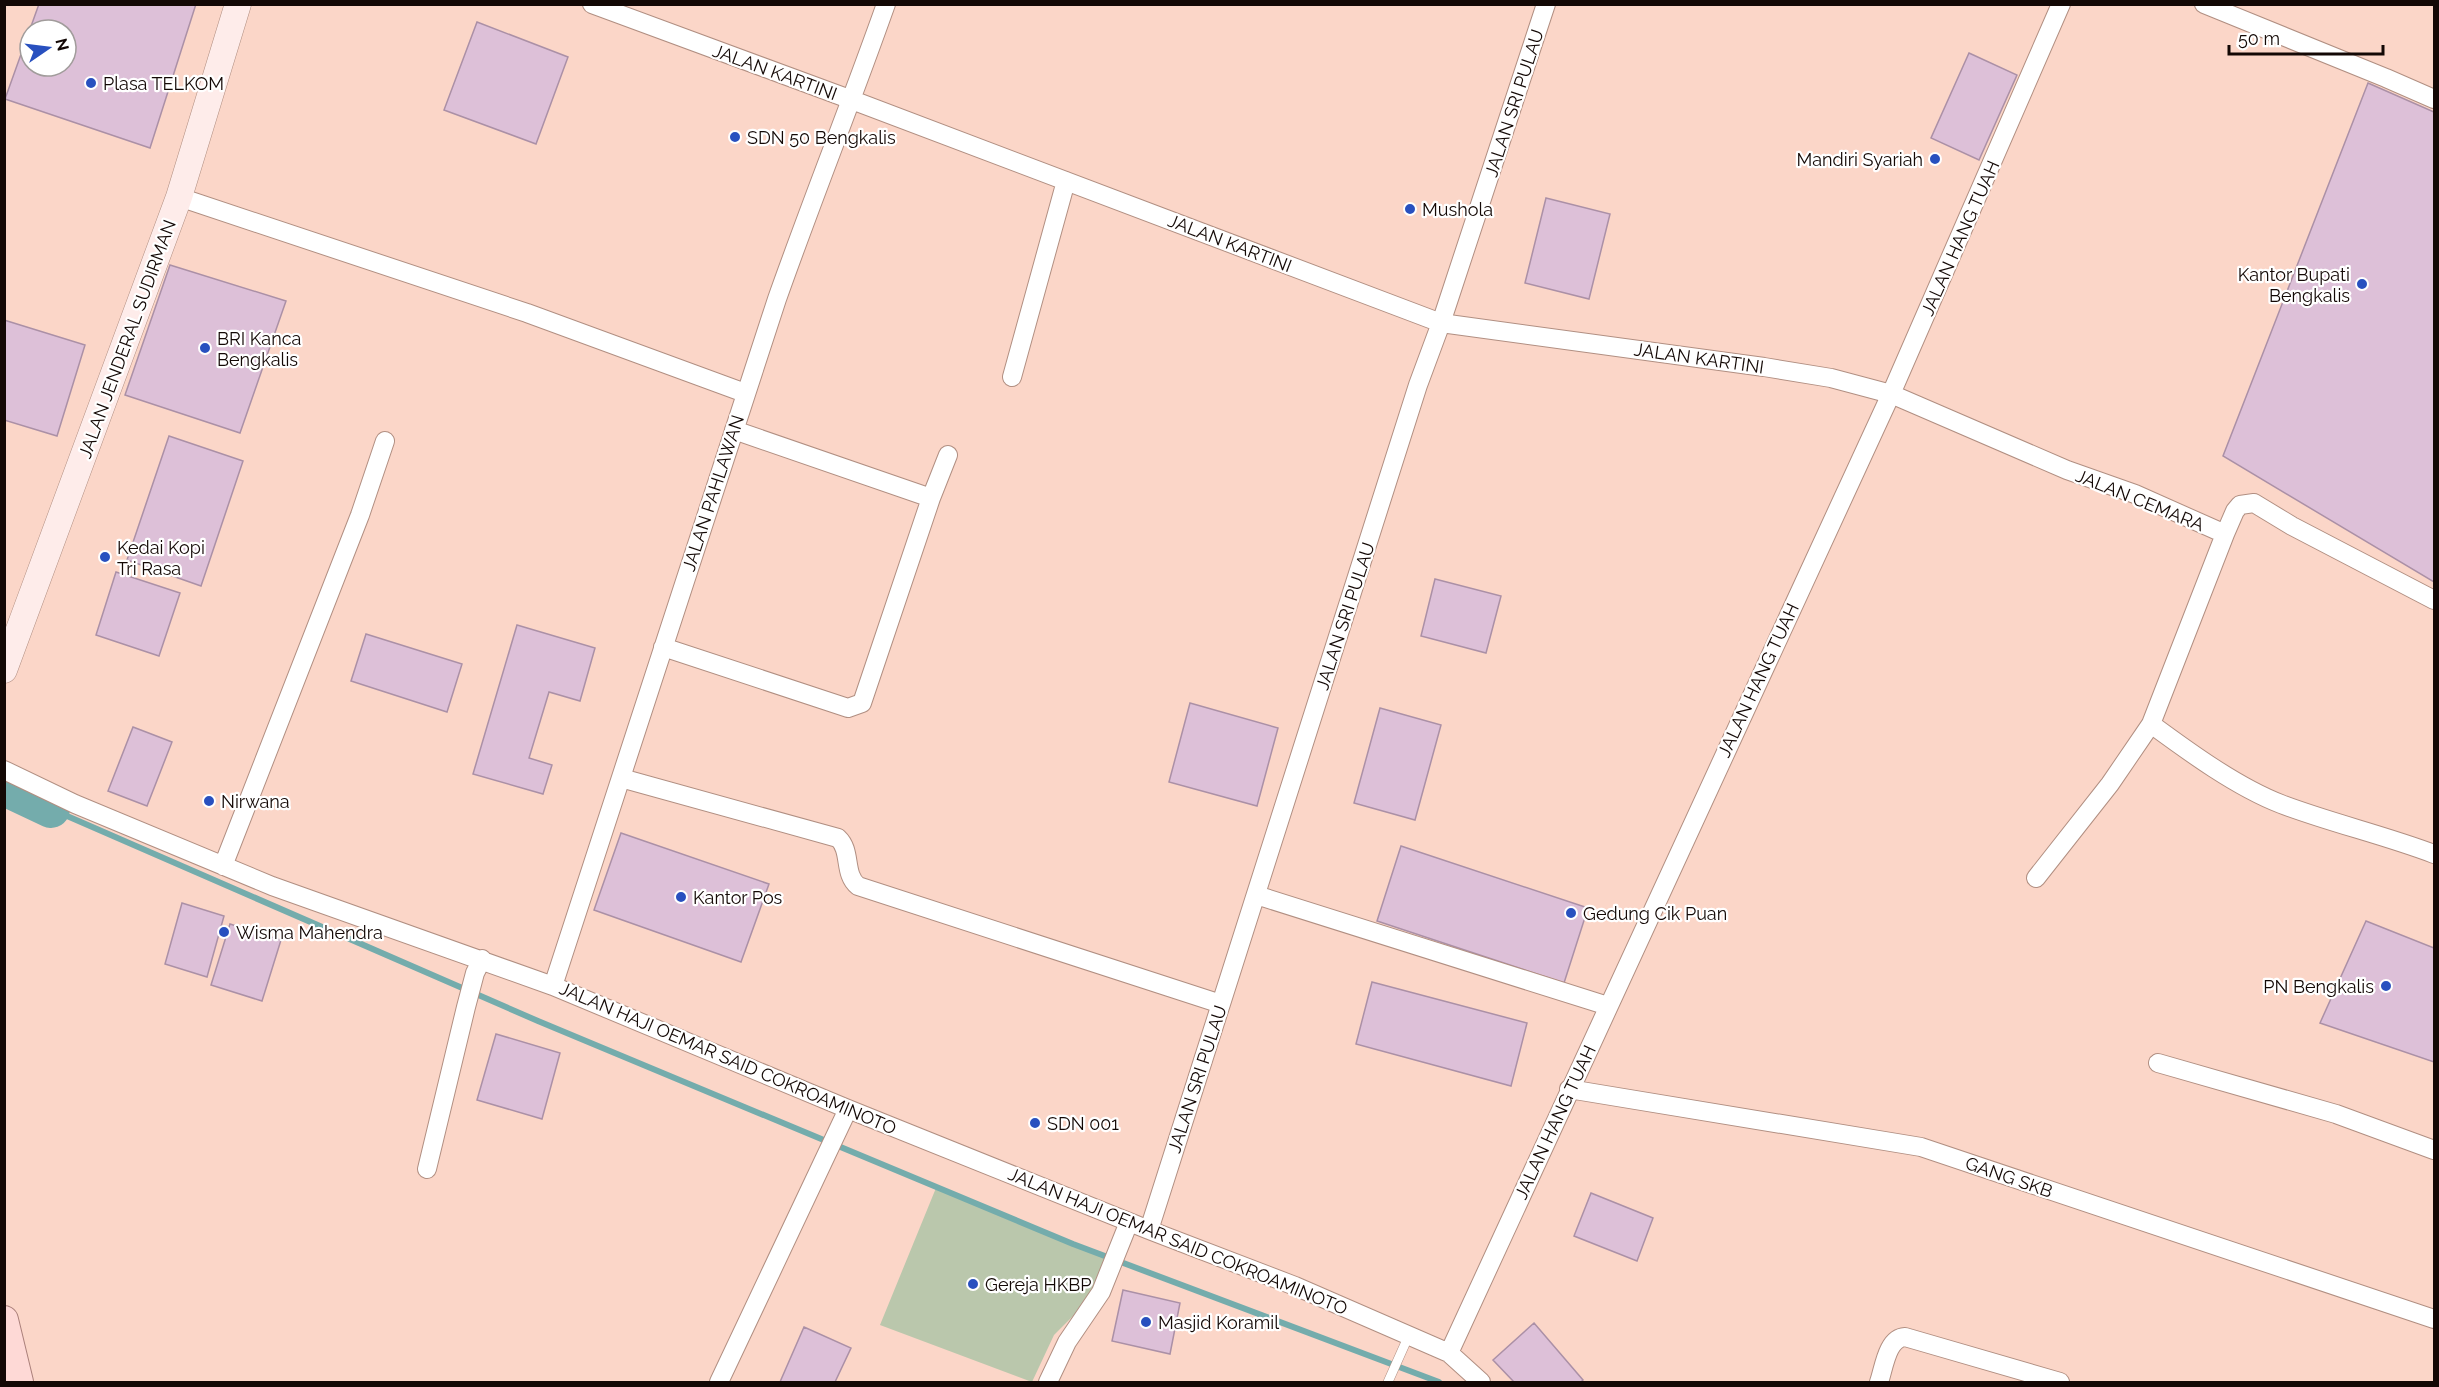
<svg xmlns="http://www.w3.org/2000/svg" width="2439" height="1387" viewBox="0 0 2439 1387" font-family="Raleway,sans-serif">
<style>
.green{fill:#bac7ac}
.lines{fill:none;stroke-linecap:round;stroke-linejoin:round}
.stream{stroke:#74acac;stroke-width:6}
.river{stroke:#74acac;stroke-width:38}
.building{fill:#ddc0d8;stroke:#ab90a6;stroke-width:1.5;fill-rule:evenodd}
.lane-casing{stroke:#b18f82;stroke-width:10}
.street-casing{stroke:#b18f82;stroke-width:20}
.secondary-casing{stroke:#b18f82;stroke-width:27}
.primary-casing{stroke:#ab807b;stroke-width:30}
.lane{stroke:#fff;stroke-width:9}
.street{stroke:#fff;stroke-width:18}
.secondary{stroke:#feecea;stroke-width:26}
.primary{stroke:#fed9d6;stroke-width:28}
.poi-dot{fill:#2850bf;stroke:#fff;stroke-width:2}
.labels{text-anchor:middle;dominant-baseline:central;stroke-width:4.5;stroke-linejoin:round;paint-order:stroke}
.street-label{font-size:18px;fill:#130805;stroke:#fff}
.poi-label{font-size:18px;fill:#130805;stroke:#fff;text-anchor:start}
</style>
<rect width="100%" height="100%" fill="#fbd6c8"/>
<path class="green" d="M936,1188L1106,1255L1096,1293L1054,1335L1032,1382L880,1325Z"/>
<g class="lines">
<path class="stream" d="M51,809L538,1021L1073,1244L1439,1382"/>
<path class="river" d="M4,787L51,809"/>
</g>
<path class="building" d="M39,4H196L150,148L5,99ZM30,30H66V66H30Z
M477,22L568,57L536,144L444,110Z
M1969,53L2017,75L1979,160L1931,138Z
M2368,83L2434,112V582L2223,456Z
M1546,198L1610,214L1589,299L1525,283Z
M170,265L286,301L240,433L125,395Z
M4,320L85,345L57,436L4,420Z
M169,436L243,461L201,586L127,560Z
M116,572L180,593L159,656L96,635Z
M1435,579L1501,596L1486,653L1421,636Z
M517,625L595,648L580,701L549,692L529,758L552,765L543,794L473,774Z
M366,634L462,664L447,712L351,681Z
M1190,703L1278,728L1257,806L1169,782Z
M1380,708L1441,725L1415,820L1354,803Z
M133,727L172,742L147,806L108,791Z
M621,833L769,884L741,962L594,910Z
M1401,846L1588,908L1564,983L1377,921Z
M182,903L224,916L207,977L165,964Z
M2366,921L2434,948V1062L2320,1023Z
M230,924L281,940L262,1001L211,985Z
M1372,982L1527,1023L1511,1086L1356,1044Z
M496,1034L560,1053L542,1119L477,1100Z
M1591,1193L1653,1218L1637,1261L1574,1236Z
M1123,1290L1180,1303L1170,1354L1112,1341Z
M1534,1323L1583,1380L1581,1382H1514L1493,1360Z
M804,1327L851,1348L835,1382H780Z"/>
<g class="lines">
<g class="lane-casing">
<path id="lane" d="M1388,1382L1409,1335"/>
</g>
<g class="street-casing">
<path id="street" d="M592,4L852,100L1441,323L1764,367L1831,378L1891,394L2067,470L2135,494L2225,534L2235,511L2240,505L2254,503L2292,526L2434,600
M2204,4L2386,78L2434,99
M179,197L527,313L745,393
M1012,377L1066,181
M931,498L948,455
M663,647L848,708L862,703L931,498L734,430
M2151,724C2189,752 2237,787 2281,804C2331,823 2384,835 2434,854
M4,770L75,804L272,886L553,986L848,1109L1149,1230L1295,1286L1449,1353L1481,1382
M621,778L838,838C852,851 843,874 858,886L1221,1004
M223,866L360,515L385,441
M2036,878L2110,784L2151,724L2225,534
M1256,895L1608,1006
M553,986L777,299C812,200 851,103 886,4
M2158,1063L2336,1114L2434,1150
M1569,1089L1921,1147L2434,1319
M427,1169L466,1007L475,973L482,959
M1149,1230L1418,385L1441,323L1546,4
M1449,1353L1891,394L2061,4
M719,1382L848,1109
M1048,1382L1067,1342L1101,1292L1129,1222
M1879,1382C1884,1368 1887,1338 1905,1337L2060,1382"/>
</g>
<g class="secondary-casing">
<path id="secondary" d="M4,670L179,197L238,4"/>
</g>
<g class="primary-casing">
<path id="primary" d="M4,1320L19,1382"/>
</g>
<use href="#lane" class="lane"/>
<use href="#street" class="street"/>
<use href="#secondary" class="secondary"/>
<use href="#primary" class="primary"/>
</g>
<g class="poi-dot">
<circle cx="91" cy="83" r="6"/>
<circle cx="735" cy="137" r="6"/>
<circle cx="1935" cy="159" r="6"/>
<circle cx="1410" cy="209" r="6"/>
<circle cx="2362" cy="284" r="6"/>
<circle cx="205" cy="348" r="6"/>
<circle cx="105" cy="557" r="6"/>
<circle cx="209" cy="801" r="6"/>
<circle cx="681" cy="897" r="6"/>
<circle cx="1571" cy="913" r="6"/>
<circle cx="224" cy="932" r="6"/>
<circle cx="2386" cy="986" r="6"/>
<circle cx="1035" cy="1123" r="6"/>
<circle cx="973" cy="1284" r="6"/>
<circle cx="1146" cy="1322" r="6"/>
</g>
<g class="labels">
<g class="street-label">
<text transform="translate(775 72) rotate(20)">JALAN KARTINI</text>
<text transform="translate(1514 103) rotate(-72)">JALAN SRI PULAU</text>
<text transform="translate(1960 238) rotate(-66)">JALAN HANG TUAH</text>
<text transform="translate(1230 243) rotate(21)">JALAN KARTINI</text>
<text transform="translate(127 339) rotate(-70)">JALAN JENDERAL SUDIRMAN</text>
<text transform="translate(1699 358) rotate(8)">JALAN KARTINI</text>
<text transform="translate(713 493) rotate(-72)">JALAN PAHLAWAN</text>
<text transform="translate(2140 500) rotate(22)">JALAN CEMARA</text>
<text transform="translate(1345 616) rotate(-72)">JALAN SRI PULAU</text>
<text transform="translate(1758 680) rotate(-65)">JALAN HANG TUAH</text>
<text transform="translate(728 1058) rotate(23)">JALAN HAJI OEMAR SAID COKROAMINOTO</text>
<text transform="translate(1197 1079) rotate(-72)">JALAN SRI PULAU</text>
<text transform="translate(1555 1122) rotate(-65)">JALAN HANG TUAH</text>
<text transform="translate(2009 1177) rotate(19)">GANG SKB</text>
<text transform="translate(1178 1241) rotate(22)">JALAN HAJI OEMAR SAID COKROAMINOTO</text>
</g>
<g class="poi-label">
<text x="103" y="83">Plasa TELKOM</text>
<text x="747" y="137">SDN 50 Bengkalis</text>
<text x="1923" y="159" text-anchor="end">Mandiri Syariah</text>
<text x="1422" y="209">Mushola</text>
<text x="2350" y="274" text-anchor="end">Kantor Bupati<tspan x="2350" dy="21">Bengkalis</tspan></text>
<text x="217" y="338">BRI Kanca<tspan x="217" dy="21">Bengkalis</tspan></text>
<text x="117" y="547">Kedai Kopi<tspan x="117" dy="21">Tri Rasa</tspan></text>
<text x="221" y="801">Nirwana</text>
<text x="693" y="897">Kantor Pos</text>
<text x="1583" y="913">Gedung Cik Puan</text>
<text x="236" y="932">Wisma Mahendra</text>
<text x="2374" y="986" text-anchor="end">PN Bengkalis</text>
<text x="1047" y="1123">SDN 001</text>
<text x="985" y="1284">Gereja HKBP</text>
<text x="1158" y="1322">Masjid Koramil</text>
</g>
</g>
<rect width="2439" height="1387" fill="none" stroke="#130805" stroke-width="12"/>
<g transform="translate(48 48) rotate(76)"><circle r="28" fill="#ffffff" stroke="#a19c9b" stroke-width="1.5"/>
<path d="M0-4.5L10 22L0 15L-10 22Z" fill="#2850bf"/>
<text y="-9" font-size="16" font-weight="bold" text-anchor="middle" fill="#130805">N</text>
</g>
<path d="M2229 45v9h154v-9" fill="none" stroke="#130805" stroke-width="3"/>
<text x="2238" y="45" font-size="18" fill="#130805" stroke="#ffffff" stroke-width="4.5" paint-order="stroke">50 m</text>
</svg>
